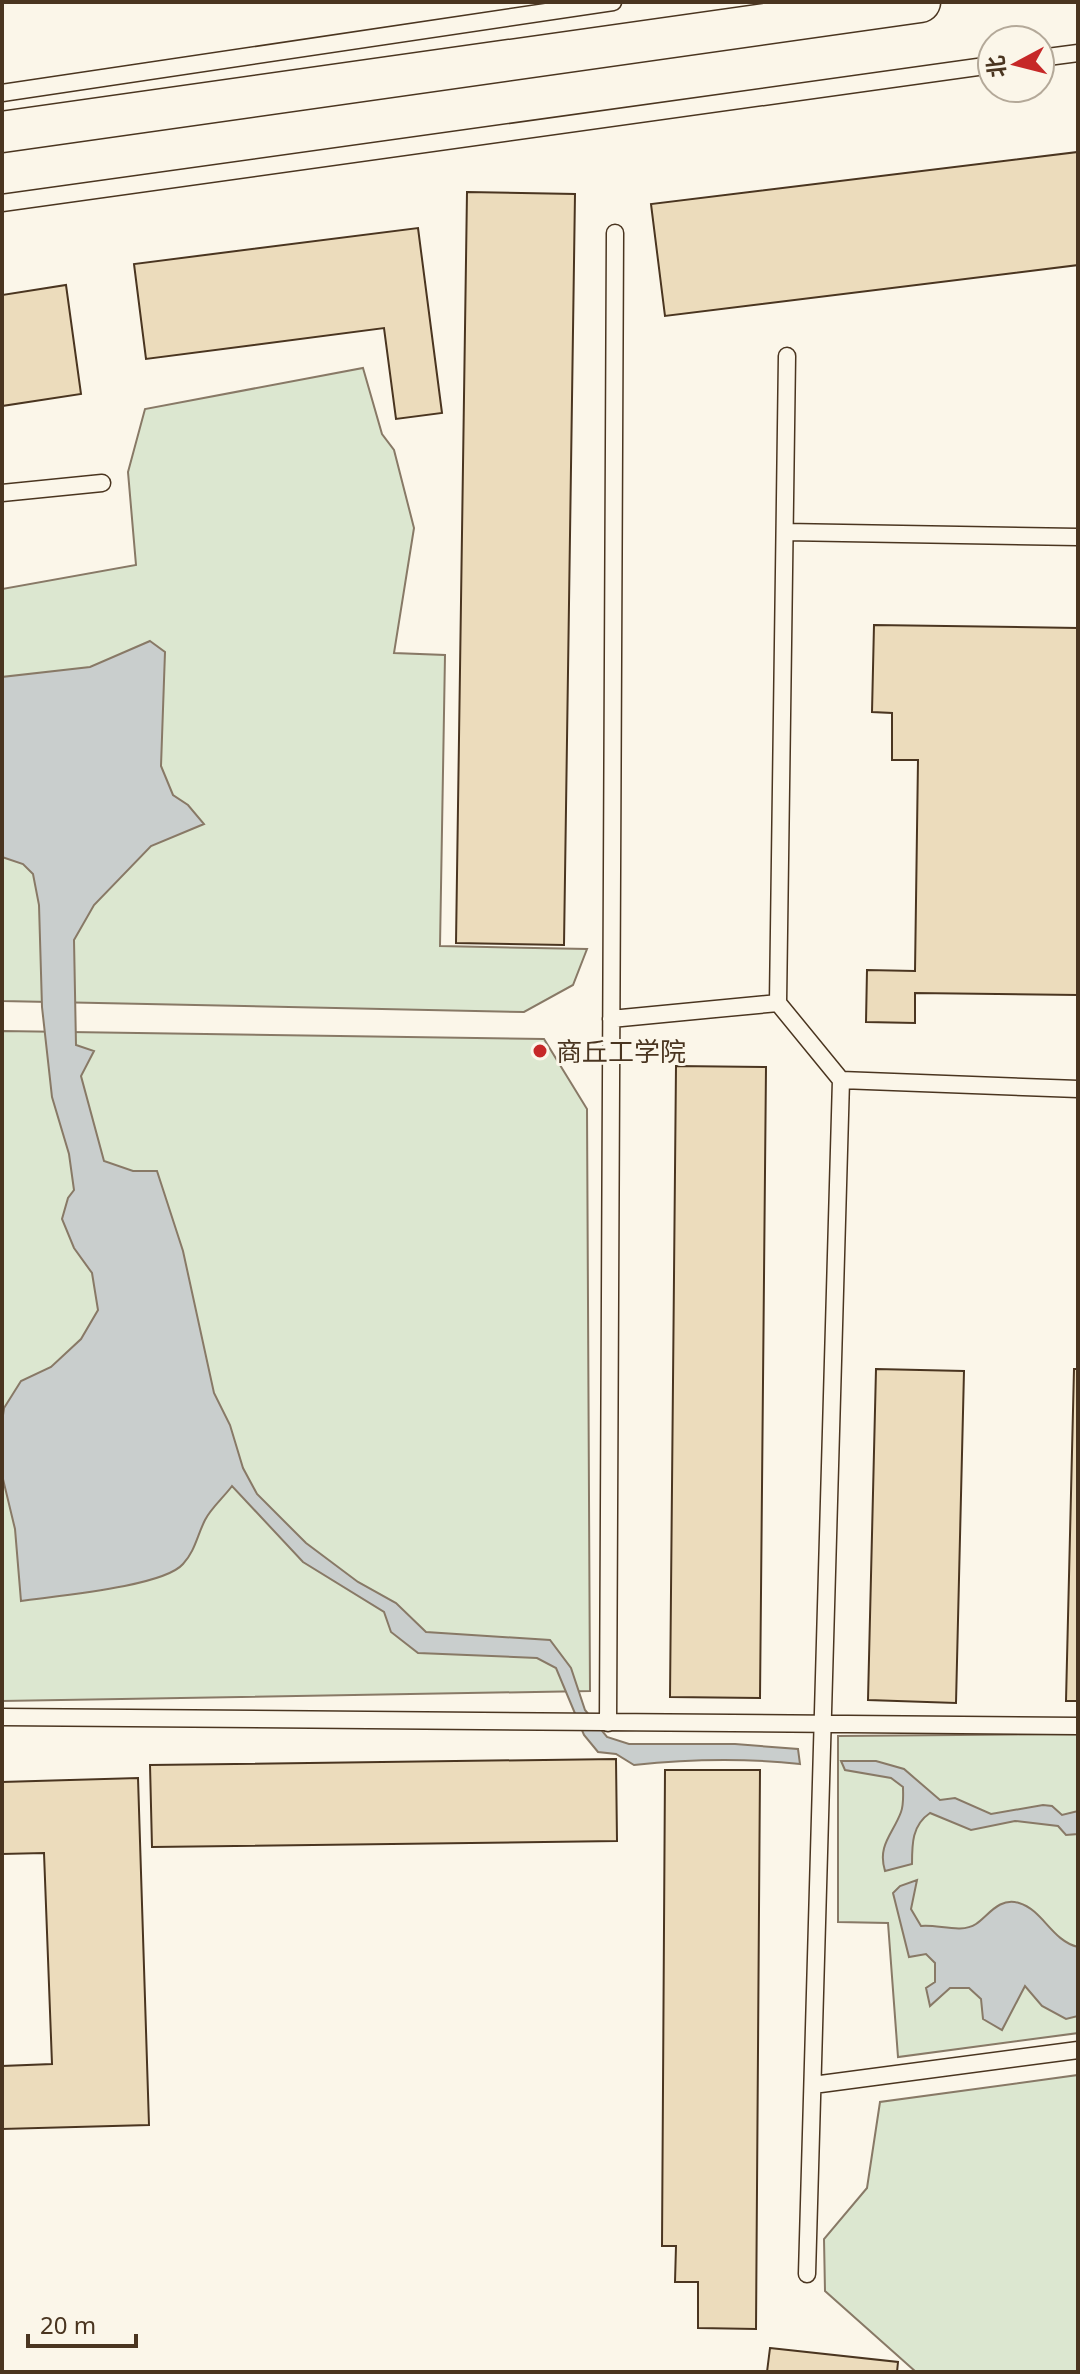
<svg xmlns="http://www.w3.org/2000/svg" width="1080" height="2374" viewBox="0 0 1080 2374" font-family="'Noto Sans','Noto Sans SC',sans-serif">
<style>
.green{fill:#dce7d0;stroke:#887966;stroke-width:2}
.water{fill:#c9cecd;stroke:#887966;stroke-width:2}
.building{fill:#ecdcbc;stroke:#4a3520;stroke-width:2}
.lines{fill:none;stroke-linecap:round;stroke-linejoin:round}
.service-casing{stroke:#4a3520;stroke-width:19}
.tertiary-casing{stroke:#4a3520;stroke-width:43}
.service{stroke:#fbf6e9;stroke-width:16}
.tertiary{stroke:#fbf6e9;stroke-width:40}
.poi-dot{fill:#c62828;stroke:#fbf6e9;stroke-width:3}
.labels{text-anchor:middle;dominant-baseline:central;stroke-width:6;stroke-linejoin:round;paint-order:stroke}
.poi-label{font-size:26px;fill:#4a3520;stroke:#fbf6e9;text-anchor:start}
</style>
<rect width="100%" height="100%" fill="#fbf6e9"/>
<path class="green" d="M363,368L382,434L394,450L414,528L394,653L445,655L440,946L587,949L573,985L524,1012L2,1001V589L136,565L128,472L145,409Z
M2,1031L544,1039L587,1109L590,1691L2,1701Z
M1078,1734V2033L898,2057L888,1923L838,1922V1736Z
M1078,2075V2372H916L825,2291L824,2239L867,2188L880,2102Z"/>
<path class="water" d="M150,641L165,652L161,766L173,795L188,805L204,824L151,846L94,905L74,940L76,1045L94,1051L81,1076L104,1161L133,1171H157L183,1251L214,1393L230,1425L243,1468L257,1494L306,1543L358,1582L396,1603L426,1632L550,1640L571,1668L585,1710L607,1737L629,1744H735L798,1749L800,1764C744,1758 690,1759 634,1765L616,1754L598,1752L584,1735L556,1668L537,1658L418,1653L391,1632L384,1612L303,1562L232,1486C224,1497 211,1508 205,1520C197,1536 195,1551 183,1564C163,1587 54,1596 21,1601L15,1529L2,1475V1422L4,1408L21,1381L51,1367L81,1339L98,1310L92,1273L74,1248L62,1219L68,1198L74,1190L69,1154L52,1097L42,1007L39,905L33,874L23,864L2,857V677L90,667Z
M841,1761H876L904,1769L940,1800L955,1798L991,1814L1043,1805L1052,1806L1062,1815L1078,1811V1834L1066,1835L1058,1826L1015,1821L971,1830L930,1813C912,1825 912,1844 912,1864L885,1871C877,1845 893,1834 901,1812C904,1804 903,1795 903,1787L891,1778L845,1770Z
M917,1880L911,1909L921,1926C938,1924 961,1934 976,1924C989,1915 999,1897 1019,1903C1043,1910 1052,1941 1078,1947V2016L1066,2019L1042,2006L1025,1986L1002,2030L983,2019L981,1999L969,1988H950L930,2006L926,1988L935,1982V1963L926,1954L909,1957L893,1893L900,1886Z"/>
<path class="building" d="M1078,152V265L665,316L651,204Z
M467,192L575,194L564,945L456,943Z
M418,228L442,413L396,419L384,328L146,359L134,264Z
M66,285L81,394L2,406V295Z
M874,625L1078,628V995L915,993V1023L866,1022L867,970L915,971L918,760H892V713L872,712Z
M676,1066L766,1067L760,1698L670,1697Z
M876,1369L964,1371L956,1703L868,1700Z
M1074,1369H1078V1701H1066Z
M616,1759L617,1841L152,1847L150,1765Z
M665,1770H760L756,2329L698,2328V2282H675L676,2246H662Z
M138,1778L149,2125L2,2129V2066L52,2064L44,1853L2,1854V1782Z
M770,2348L898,2362L897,2372H767Z"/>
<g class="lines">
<g class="service-casing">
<path id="service" d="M1040,58L1078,53
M2,93L613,2
M2,203L992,65
M787,356L778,1003L841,1080L807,2274
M2,493L102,483
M785,532L1078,537
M611,1019L778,1003
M841,1080L1078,1089
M2,1717L1078,1726
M608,1723L615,233
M813,2085L1078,2050"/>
</g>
<g class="tertiary-casing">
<path id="tertiary" d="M2,132L920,2"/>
</g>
<use href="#service" class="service"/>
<use href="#tertiary" class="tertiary"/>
</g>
<circle class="poi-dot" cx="540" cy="1051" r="8"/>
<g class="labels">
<g class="poi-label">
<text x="556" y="1051">商丘工学院</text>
</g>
</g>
<rect width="1080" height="2374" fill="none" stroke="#4a3520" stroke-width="8"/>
<g transform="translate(1016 64) rotate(263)"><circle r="38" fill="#fbf6e9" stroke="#b4a999" stroke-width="2"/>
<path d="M0-6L14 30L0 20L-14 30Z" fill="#c62828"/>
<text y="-12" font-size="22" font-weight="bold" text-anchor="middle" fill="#4a3520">北</text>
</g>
<path d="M28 2334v12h108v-12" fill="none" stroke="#4a3520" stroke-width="4"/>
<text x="40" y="2334" font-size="24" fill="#4a3520" stroke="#fbf6e9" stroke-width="6" paint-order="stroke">20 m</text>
</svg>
